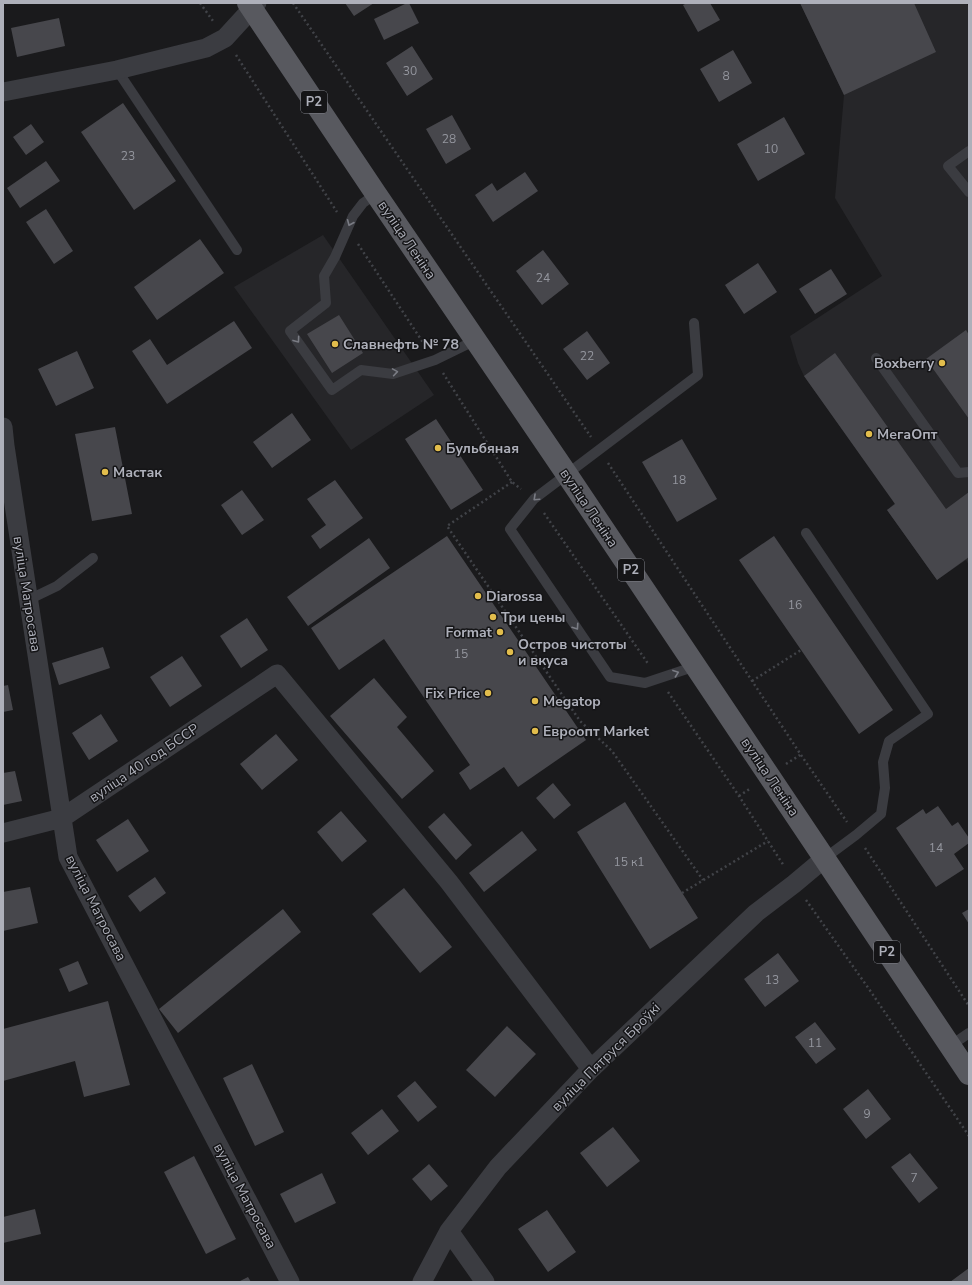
<svg xmlns="http://www.w3.org/2000/svg" width="972" height="1285" viewBox="0 0 972 1285" font-family="'Nunito Sans',sans-serif">
<style>
.built{fill:#262629}
.building{fill:#47474c}
.lines{fill:none;stroke-linecap:round;stroke-linejoin:round}
.path{stroke:#414348;stroke-width:2.5;stroke-dasharray:2 3;stroke-linecap:butt}
.lane{stroke:#3b3c41;stroke-width:10}
.street{stroke:#3b3c41;stroke-width:19}
.primary{stroke:#58595f;stroke-width:22}
.oneway{stroke:#7a7c84}
.poi-dot{fill:#e2bd4c;stroke:#151517;stroke-width:1.5}
.labels{text-anchor:middle;dominant-baseline:central;stroke-width:3;stroke-linejoin:round;paint-order:stroke}
.number-label{font-size:12px;fill:#94969e}
.shield{fill:#151517;stroke:#808289;stroke-width:1}
.shield-label{font-size:13px;font-weight:bold;fill:#aeb0ba}
.street-label{font-size:14px;fill:#aeb0ba;stroke:#151517}
.poi-label{font-size:14px;font-weight:bold;fill:#aeb0ba;stroke:#151517;text-anchor:start}
</style>
<rect width="100%" height="100%" fill="#1a1a1c"/>
<path class="built" d="M800,3H966L969,7V565L966,560L937,580L887,510L895,503L804,376L798,363L790,336L882,276L835,198L844,95Z
M323,235L434,395L351,450L234,287Z"/>
<path class="building" d="M345,3H374L354,16Z
M407,3H409L419,23L384,40L374,19Z
M687,3H710L720,20L698,32L683,5Z
M800,3H914L936,52L844,95Z
M59,18L65,46L17,57L11,28Z
M412,46L433,79L407,96L386,63Z
M733,50L752,83L719,102L700,69Z
M123,103L176,181L134,210L81,132Z
M452,115L471,149L446,164L426,129Z
M784,117L805,154L758,181L737,144Z
M31,124L44,142L26,155L13,137Z
M46,161L60,181L20,208L7,188Z
M525,172L538,191L493,222L475,195L492,183L497,191Z
M46,209L73,251L54,264L26,222Z
M200,239L224,273L157,320L134,287Z
M543,250L569,284L542,305L516,271Z
M758,263L777,292L744,314L725,285Z
M831,269L847,294L815,314L799,289Z
M339,315L363,353L332,373L307,334Z
M234,321L252,348L167,404L132,351L150,339L167,365Z
M966,330L969,335V419L926,359Z
M587,331L610,363L587,380L563,349Z
M77,351L94,388L56,406L38,369Z
M835,353L946,509L969,492V557L937,580L887,510L895,504L804,376Z
M292,413L311,440L272,468L253,442Z
M436,419L483,490L451,510L405,439Z
M115,427L132,514L92,521L75,434Z
M682,439L717,499L677,522L642,462Z
M335,480L363,518L320,549L311,536L326,525L307,499Z
M242,490L264,520L242,535L221,505Z
M447,536L586,740L518,787L504,767L470,790L459,773L470,765L384,639L339,670L311,628Z
M774,536L893,710L859,734L739,560Z
M369,538L390,568L308,626L287,597Z
M247,618L268,650L241,668L220,636Z
M103,647L110,668L59,685L52,663Z
M182,656L202,686L170,707L150,677Z
M374,678L407,717L397,727L434,771L402,799L330,716Z
M8,685L13,710L3,712V686Z
M101,714L118,741L89,760L72,733Z
M276,734L298,760L262,790L240,764Z
M15,771L22,801L3,805V773Z
M553,783L571,805L554,819L536,798Z
M625,802L698,918L650,949L577,832Z
M938,806L952,826L958,822L969,838V843L954,854L964,869L936,887L896,828L923,809L926,814Z
M341,811L367,841L342,862L317,832Z
M444,813L472,845L456,860L428,827Z
M128,819L149,851L117,872L96,840Z
M522,831L537,850L484,892L469,873Z
M155,877L166,893L140,912L128,896Z
M30,887L38,923L3,931V892Z
M404,888L452,947L420,973L372,914Z
M283,909L301,932L178,1033L159,1009Z
M969,909V924L962,913Z
M778,953L799,981L765,1007L744,979Z
M78,961L88,984L69,992L59,969Z
M108,1001L130,1085L84,1097L75,1061L3,1081V1029Z
M815,1022L836,1049L816,1064L795,1037Z
M507,1026L536,1054L495,1097L466,1070Z
M252,1064L284,1132L255,1146L223,1078Z
M415,1081L437,1107L418,1122L397,1096Z
M868,1089L891,1119L866,1139L843,1109Z
M382,1109L399,1131L368,1155L351,1133Z
M613,1127L640,1161L607,1187L580,1153Z
M910,1153L938,1188L919,1203L891,1167Z
M194,1156L236,1239L206,1254L164,1172Z
M429,1164L448,1186L431,1201L412,1179Z
M322,1173L336,1203L295,1223L280,1194Z
M35,1209L41,1234L3,1243V1217Z
M547,1210L576,1252L548,1272L518,1229Z
M969,1268V1282H950Z
M248,1277L251,1282H238Z"/>
<g class="lines">
<path class="path" d="M200,3L213,21
M293,3L591,437
M236,55L337,212
M358,244L426,347
M443,373L512,482L521,489
M608,463L801,755L847,822
M512,482L447,526L580,721L612,751L703,880
M544,513L649,665
M752,681L801,650
M668,692L739,796L784,866
M786,764L800,755
M739,796L751,788
M865,848L969,1006
M682,893L768,841
M806,900L869,989L969,1136"/>
<path class="lane" d="M117,70L237,250
M969,151L948,166L969,192
M376,194L363,203L353,216L335,257L324,276L326,303L290,331L332,390L361,370L393,374L435,360L476,340
M694,323L698,375L534,499L510,529L610,677L645,683L696,666
M876,358L958,473L969,472
M806,533L928,714L889,741L883,762L885,788L881,814L856,835L825,858
M28,600L57,586L93,558
M950,1046L969,1033"/>
<path class="street" d="M3,92L117,70L206,48L225,38L257,3
M3,427L5,446L68,857L290,1282
M3,833L62,818L277,674L449,882L591,1069
M449,1231L485,1282
M422,1282L449,1231L498,1167L591,1069L756,913L794,884L825,858"/>
<path class="primary" d="M248,3L376,194L566,473L969,1074"/>
</g>
<defs><path id="oneway-chevron" d="M-2-3.5L2.5 0L-2 3.5" fill="none" stroke-width="1.6" stroke-linecap="round" stroke-linejoin="round"/></defs>
<g class="oneway">
<use href="#oneway-chevron" transform="translate(350 223) rotate(113)"/>
<use href="#oneway-chevron" transform="translate(297 340) rotate(54)"/>
<use href="#oneway-chevron" transform="translate(395 372) rotate(-9)"/>
<use href="#oneway-chevron" transform="translate(536 498) rotate(137)"/>
<use href="#oneway-chevron" transform="translate(576 627) rotate(56)"/>
<use href="#oneway-chevron" transform="translate(676 673) rotate(-20)"/>
</g>
<g class="poi-dot">
<circle cx="335" cy="344" r="4"/>
<circle cx="942" cy="363" r="4"/>
<circle cx="869" cy="434" r="4"/>
<circle cx="438" cy="448" r="4"/>
<circle cx="105" cy="472" r="4"/>
<circle cx="478" cy="596" r="4"/>
<circle cx="493" cy="617" r="4"/>
<circle cx="500" cy="632" r="4"/>
<circle cx="510" cy="652" r="4"/>
<circle cx="488" cy="693" r="4"/>
<circle cx="535" cy="701" r="4"/>
<circle cx="535" cy="731" r="4"/>
</g>
<g class="labels">
<g class="number-label">
<text x="410" y="71">30</text>
<text x="726" y="76">8</text>
<text x="449" y="139">28</text>
<text x="771" y="149">10</text>
<text x="128" y="156">23</text>
<text x="543" y="278">24</text>
<text x="587" y="356">22</text>
<text x="679" y="480">18</text>
<text x="795" y="605">16</text>
<text x="461" y="654">15</text>
<text x="936" y="848">14</text>
<text x="629" y="862">15 к1</text>
<text x="772" y="980">13</text>
<text x="815" y="1043">11</text>
<text x="867" y="1114">9</text>
<text x="914" y="1178">7</text>
</g>
<g class="shield">
<rect x="301" y="91" width="26" height="22" rx="3"/>
<rect x="618" y="559" width="26" height="22" rx="3"/>
<rect x="874" y="941" width="26" height="22" rx="3"/>
</g>
<g class="shield-label">
<text x="314" y="102">Р2</text>
<text x="631" y="570">Р2</text>
<text x="887" y="952">Р2</text>
</g>
<g class="street-label">
<text transform="translate(407 240) rotate(56)">вуліца Леніна</text>
<text transform="translate(589 508) rotate(56)">вуліца Леніна</text>
<text transform="translate(27 594) rotate(81)">вуліца Матросава</text>
<text transform="translate(144 763) rotate(-34)">вуліца 40 год БССР</text>
<text transform="translate(770 777) rotate(56)">вуліца Леніна</text>
<text transform="translate(96 908) rotate(63)">вуліца Матросава</text>
<text transform="translate(606 1057) rotate(-45)">вуліца Пятруся Броўкі</text>
<text transform="translate(245 1196) rotate(62)">вуліца Матросава</text>
</g>
<g class="poi-label">
<text x="343" y="344">Славнефть № 78</text>
<text x="934" y="363" text-anchor="end">Boxberry</text>
<text x="877" y="434">МегаОпт</text>
<text x="446" y="448">Бульбяная</text>
<text x="113" y="472">Мастак</text>
<text x="486" y="596">Diarossa</text>
<text x="501" y="617">Три цены</text>
<text x="492" y="632" text-anchor="end">Format</text>
<text x="518" y="644">Остров чистоты<tspan x="518" dy="16">и вкуса</tspan></text>
<text x="480" y="693" text-anchor="end">Fix Price</text>
<text x="543" y="701">Megatop</text>
<text x="543" y="731">Евроопт Market</text>
</g>
</g>
<rect width="972" height="1285" fill="none" stroke="#aeb0ba" stroke-width="8"/>
</svg>
